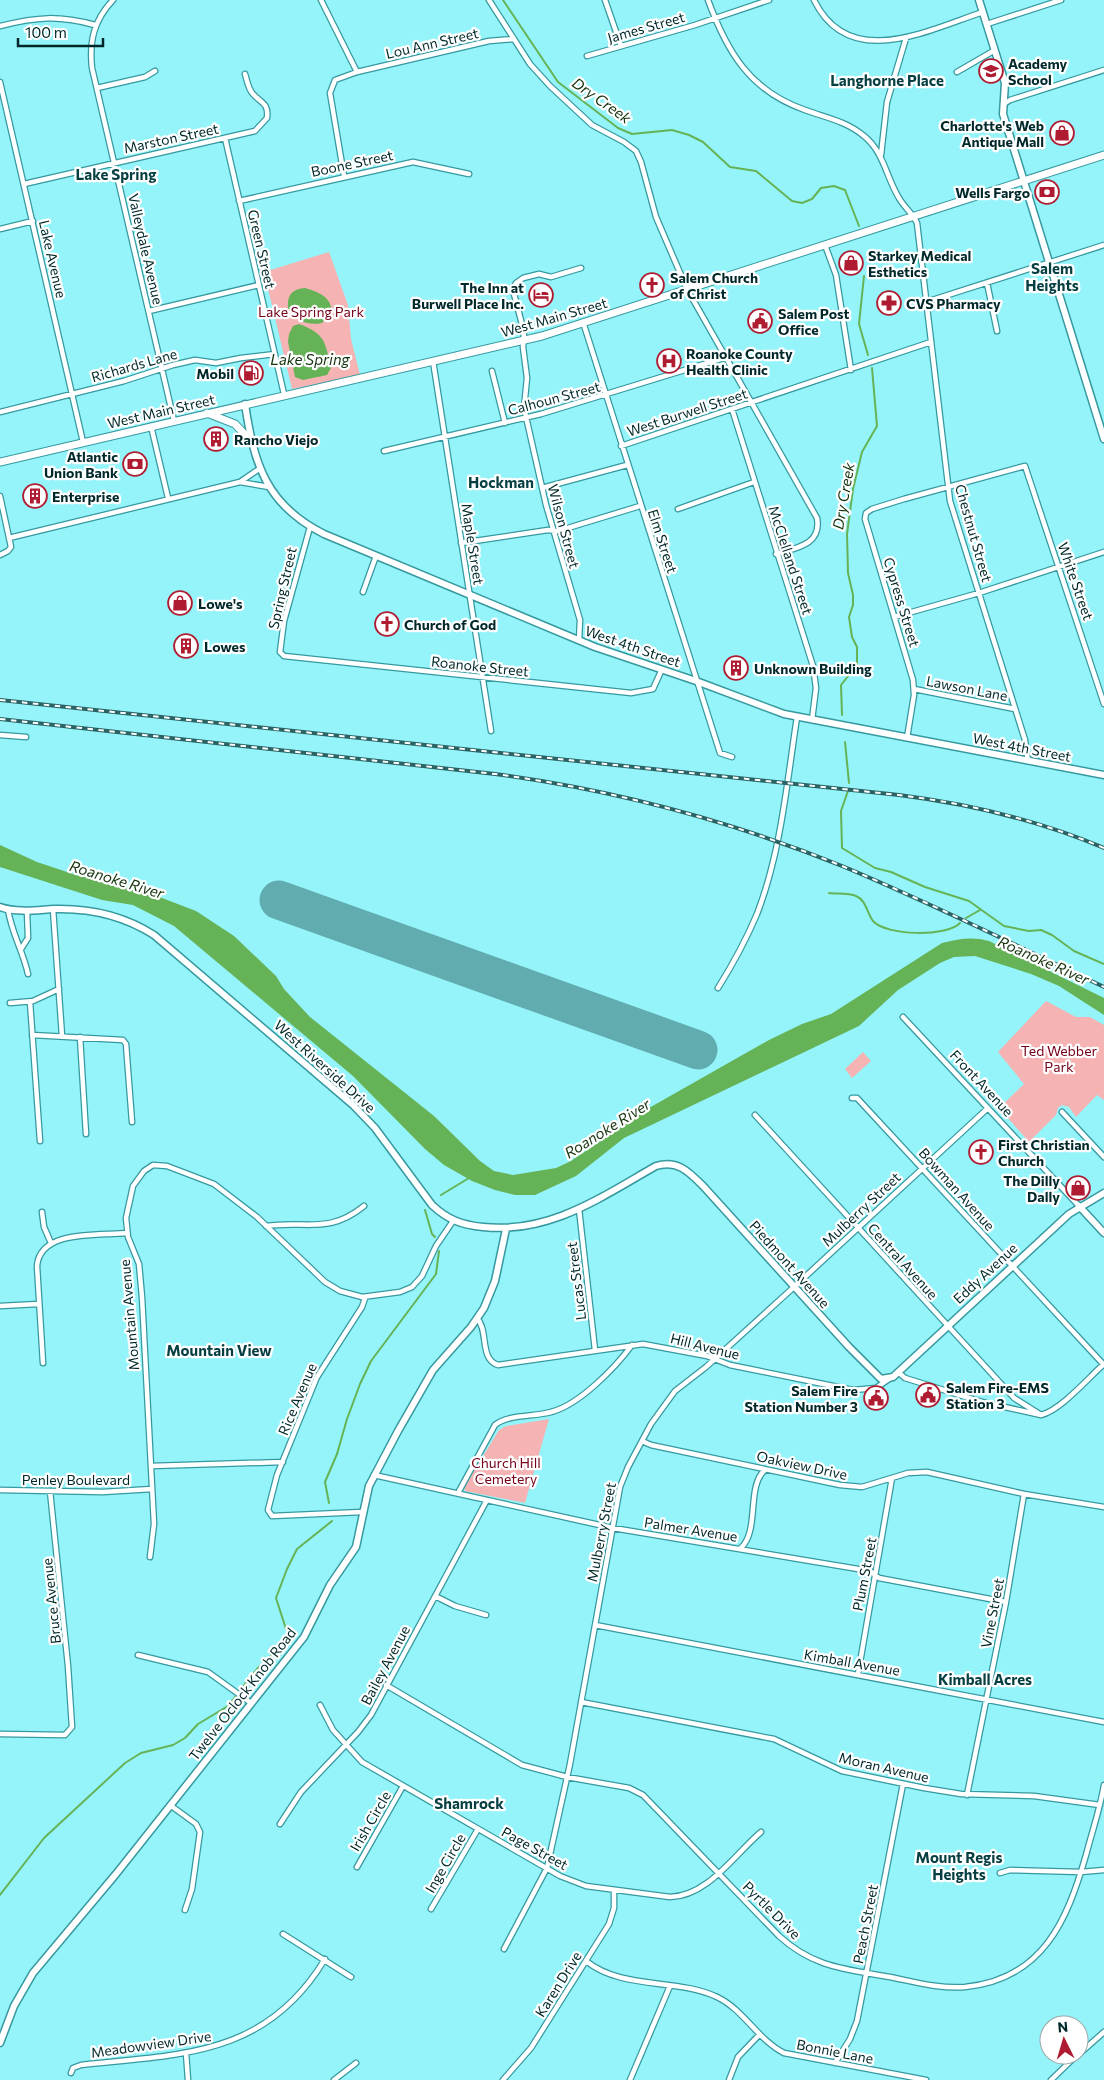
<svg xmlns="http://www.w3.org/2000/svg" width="1104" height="2080" viewBox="0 0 1104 2080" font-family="Commissioner,sans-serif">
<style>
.green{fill:#f5b4b3}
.water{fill:#65b356}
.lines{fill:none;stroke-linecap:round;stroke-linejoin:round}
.stream{stroke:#65b356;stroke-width:2}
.runway{stroke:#60acaf;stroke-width:39}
.street-casing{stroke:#35999f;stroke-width:7}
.secondary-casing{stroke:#35999f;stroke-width:9}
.primary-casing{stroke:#35999f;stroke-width:9}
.street{stroke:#fff;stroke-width:4.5}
.secondary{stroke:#fff;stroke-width:6}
.primary{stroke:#fff;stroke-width:7}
.rail-casing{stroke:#2b6365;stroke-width:4}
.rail{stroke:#fff;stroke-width:2;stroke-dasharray:5.5;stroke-linecap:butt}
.labels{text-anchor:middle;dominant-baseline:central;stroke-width:4.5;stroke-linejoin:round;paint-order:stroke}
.street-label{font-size:14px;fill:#00282a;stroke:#fff}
.poi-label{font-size:14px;font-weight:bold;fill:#00282a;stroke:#fff;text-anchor:start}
.park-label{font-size:14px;fill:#750018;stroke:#fff}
.neighbourhood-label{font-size:15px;font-weight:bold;fill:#063f42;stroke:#fff}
.water-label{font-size:15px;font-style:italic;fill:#14330e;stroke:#fff}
</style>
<rect width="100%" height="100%" fill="#95f4f9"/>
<path class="green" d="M329,252L348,305L351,339L360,375L292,389L264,272Z
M1046,1001L1076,1017H1090L1104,1025V1100L1097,1095L1076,1117L1069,1107L1062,1105L1058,1108L1056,1115L1029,1142L999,1108L1024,1084L998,1052Z
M863,1052L871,1061L852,1078L845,1069Z
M549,1419L525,1503L465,1491L464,1487L499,1430L506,1426Z"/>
<path class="water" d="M305,288C318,292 331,296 332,312L322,323C308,326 295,321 288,308C287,295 292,289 305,288Z
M299,324C326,334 325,342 331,368L327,375L303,380L295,377L288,342L289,334L293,326Z
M0,845L37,862L76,875L149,893L196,911L234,936L276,976L284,989L310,1017L434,1116L480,1161L494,1171L513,1175L556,1168L571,1161L649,1108L769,1040L802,1024L831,1014L942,943C959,939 972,936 989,941L1104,998V1015L1059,986L1031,974L975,956L954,957L940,963L898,990L859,1026L624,1138L576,1176L535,1195H515L495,1190L472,1181L444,1165L425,1149L353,1076L174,926L133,905L102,900L0,867Z"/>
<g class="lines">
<path class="stream" d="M503,0L558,82L618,128L632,134L672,130L689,135L703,142L730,167L756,171L792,201L802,203L812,199L821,188L834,186L845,190L859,226
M864,276L859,324L868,355
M842,715L841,685L857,665V647L852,637L849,617L853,605V595L848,573L847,534L853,489L862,452L877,426L872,368
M845,742L849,783
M848,791L841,811L842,848L875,868L891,872L925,887L969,901L1004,926L1029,931L1041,930L1052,935L1074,951L1104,964
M829,893C837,894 849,893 856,896C866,900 867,913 873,921C886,936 947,937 960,923
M966,918L980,910
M441,1195L469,1178
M425,1210L432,1234L435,1237
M329,1503L325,1482L337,1454L347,1419L360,1384L371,1361L436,1274L439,1251
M286,1629L276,1598L287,1569L297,1549L332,1521
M241,1689L257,1669L292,1637
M0,1895L44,1838L125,1763L141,1753L173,1745L185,1738L198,1724L228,1706L235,1697"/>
<path class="runway" d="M279,900L698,1050"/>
<g class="street-casing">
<path id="street" d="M113,0C94,20 89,41 92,68L174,421
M321,0L357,72
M489,0L530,64L550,86L592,125L624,142L636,151L641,162L656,217L687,289L817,518C822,545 796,548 776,554
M605,0L621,46
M708,0C727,52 750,91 805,110C827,118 846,121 864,136C884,152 886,177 899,198C904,207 913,214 917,223L950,501L1025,740L1028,761
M814,0C849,72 928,30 983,12
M987,24L1061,0
M0,26C37,17 58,15 95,25
M587,56L695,25L769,0
M957,72L995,50
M0,82L83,442
M97,88L145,77L155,71
M1004,104L1010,100L1104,70
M225,138L284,394
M881,155L887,102L906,38
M344,176L330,93L335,80L357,72L489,41L513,39
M24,184L255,131L267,118C269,103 261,103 253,94C248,89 247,80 245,74
M239,201L413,162L469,174
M0,229L33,221
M825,245L836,275L851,370
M987,283L997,331
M926,302L1104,245
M149,311L259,285
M583,322L720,753L732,757
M433,361L491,731
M492,371L505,423
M732,409L813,666L816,688L812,720
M0,412L124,381L173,365L195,360L216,363L241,358L275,354
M151,426L168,498
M621,446L931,342
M384,451L541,414L727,357
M240,482L259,469
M542,488L627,465
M0,496L11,547L8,551L0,555
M678,509L754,482
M310,527L284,621L280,652L284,656L631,693L653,689L662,669
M9,538L240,482L269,487
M461,543L548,530L558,531L640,506
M363,592L376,556
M894,617L979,593L1104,552
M579,640L580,620L546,505L524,408L527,378L523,347L524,332L513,290L516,283L523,278L539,274L551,277L581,268
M914,689L1015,709
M0,735L26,737
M907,738L914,695L913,680L865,519L866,513L872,509L904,499L1025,466L1104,704
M8,909C11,932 23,951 28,974
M53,909L62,1036
M21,949L28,938L27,911
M718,988C733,964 746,940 757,914C781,852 787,782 797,717
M30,1002L40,1141
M10,1003L33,1001L59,989
M903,1017L1079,1206
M32,1035L123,1040L126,1044L132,1122
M80,1037L86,1134
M852,1098H857L1104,1365
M1062,1112L1104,1157
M755,1115L1014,1398L1041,1415
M579,1209L595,1350
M42,1212L44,1227L51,1243
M266,1226C306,1220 328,1235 364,1206
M0,1306L38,1304
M477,1318C489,1331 479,1359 498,1365L643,1344L707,1356L730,1365L853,1390L876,1388L889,1379
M43,1363L37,1266C40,1229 100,1236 127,1233
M898,1372L905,1378L982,1402L1041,1415C1061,1410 1088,1378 1104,1364
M642,1441L651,1445L840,1485L862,1487L908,1473L927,1472L1024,1494L1104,1507
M151,1466L283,1462
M374,1475L613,1528L870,1571L879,1578L1006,1602
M0,1490L103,1492L152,1489
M458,1493L495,1425C508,1414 534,1417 551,1412C579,1405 615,1368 632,1345
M362,1512L272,1516L268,1510L277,1475L317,1377L362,1307L365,1298
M741,1548C760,1530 746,1486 765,1470
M150,1557L154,1524L142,1297L139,1264L128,1237L126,1218L133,1186L144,1171L153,1165L167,1166L214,1184L257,1217L325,1282L340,1291L362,1297L400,1292L412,1287L422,1276L436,1246L453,1221
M435,1596L455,1606L486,1615
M595,1625L1104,1722
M138,1655L208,1672L251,1703
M858,1674L892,1478
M386,1685L522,1765L567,1777L629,1788L643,1795L779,1936C814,1968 846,1969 890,1977C915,1982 940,1989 965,1987C1043,1979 1067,1921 1086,1855C1092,1832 1100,1809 1104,1785
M581,1702L774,1739L842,1771L924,1788L961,1794L1034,1796L1100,1805
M320,1705L333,1730L362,1762L560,1876L586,1886L670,1897C708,1896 734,1855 761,1832
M0,1734L65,1735L72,1727L68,1666L50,1491
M967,1795L1006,1602L1024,1494
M170,1805L196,1824L200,1832L192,1889L185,1910
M280,1824L301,1792L358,1732L371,1715L487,1500
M357,1867L403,1786
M1000,1873L1010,1870L1081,1872L1104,1870
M431,1909L478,1829
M283,1934L351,1977
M504,1949L547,1868L570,1764L620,1487L628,1467L651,1424L675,1391L706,1367L794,1287L988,1108
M586,1961C622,1990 677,1978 717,1997C743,2009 758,2040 784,2053L926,2080
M186,2053L188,2080
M1079,2054L1104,2032
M835,2063L850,2039L857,2021L903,1784
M71,2073L73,2068L81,2065C181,2054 266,2057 325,1959
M334,2080L356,2063
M503,2080L531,2048L609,1924L614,1908V1891
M630,2080L670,1986
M729,2080L738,2057L759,2035
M1051,2080L1077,2055"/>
</g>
<g class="secondary-casing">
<path id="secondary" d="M979,0L1005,83L1003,114L1104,439
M245,404C254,464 266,505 324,534L595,647L696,681L784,714L1104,775
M0,907C18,913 36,910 54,909C90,908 123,915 154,935L353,1105L375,1128L432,1205C448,1220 462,1225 483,1227C550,1234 601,1197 656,1166C678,1159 690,1173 704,1187L849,1347L881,1379L893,1377L1069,1214L1104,1193
M1079,1206L1104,1233
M0,2043L14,2006L33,1973L116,1874L304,1637L330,1585L356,1547L369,1486L398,1431L433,1370L471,1327L484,1308L495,1281L506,1229"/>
</g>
<g class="primary-casing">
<path id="primary" d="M207,413L235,424L250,440
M0,462L542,336L1104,155"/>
</g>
<use href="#street" class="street"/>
<use href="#secondary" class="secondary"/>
<use href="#primary" class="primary"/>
<g class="rail-casing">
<path id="rail" d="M0,700L899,795C970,804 1038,820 1104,848
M0,719L495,774C614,790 731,821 842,866C931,903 1017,946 1104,987"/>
</g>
<use href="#rail" class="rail"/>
</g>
<defs>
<g id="school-ring" transform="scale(1.25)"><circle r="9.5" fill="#fff" stroke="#af1b31" stroke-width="1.5"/><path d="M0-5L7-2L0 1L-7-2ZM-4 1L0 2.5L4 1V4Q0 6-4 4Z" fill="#af1b31"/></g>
<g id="shop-ring" transform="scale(1.25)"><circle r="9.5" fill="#fff" stroke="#af1b31" stroke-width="1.5"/><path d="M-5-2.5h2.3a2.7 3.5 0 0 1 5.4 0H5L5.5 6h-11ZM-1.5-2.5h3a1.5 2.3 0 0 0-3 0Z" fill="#af1b31"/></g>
<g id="bank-ring" transform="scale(1.25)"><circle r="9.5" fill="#fff" stroke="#af1b31" stroke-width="1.5"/><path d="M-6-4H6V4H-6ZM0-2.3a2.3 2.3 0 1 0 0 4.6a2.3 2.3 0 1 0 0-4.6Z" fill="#af1b31"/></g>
<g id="church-ring" transform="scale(1.25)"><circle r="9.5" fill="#fff" stroke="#af1b31" stroke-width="1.5"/><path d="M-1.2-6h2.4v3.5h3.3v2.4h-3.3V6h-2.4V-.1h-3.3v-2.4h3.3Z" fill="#af1b31"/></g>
<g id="hotel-ring" transform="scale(1.25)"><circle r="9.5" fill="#fff" stroke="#af1b31" stroke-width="1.5"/><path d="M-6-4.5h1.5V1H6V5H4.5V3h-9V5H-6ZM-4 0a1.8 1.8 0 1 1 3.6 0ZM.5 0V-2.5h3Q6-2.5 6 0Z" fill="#af1b31"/></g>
<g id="pharmacy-ring" transform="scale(1.25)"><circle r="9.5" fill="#fff" stroke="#af1b31" stroke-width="1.5"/><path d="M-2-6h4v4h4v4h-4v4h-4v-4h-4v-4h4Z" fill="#af1b31"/></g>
<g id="civic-ring" transform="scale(1.25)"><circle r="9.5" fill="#fff" stroke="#af1b31" stroke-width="1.5"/><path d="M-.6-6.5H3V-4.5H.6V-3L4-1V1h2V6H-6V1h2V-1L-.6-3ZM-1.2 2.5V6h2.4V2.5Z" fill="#af1b31"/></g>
<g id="hospital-ring" transform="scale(1.25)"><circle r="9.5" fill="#fff" stroke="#af1b31" stroke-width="1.5"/><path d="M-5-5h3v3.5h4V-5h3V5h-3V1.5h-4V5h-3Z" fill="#af1b31"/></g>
<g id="fuel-ring" transform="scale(1.25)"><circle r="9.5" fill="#fff" stroke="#af1b31" stroke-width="1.5"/><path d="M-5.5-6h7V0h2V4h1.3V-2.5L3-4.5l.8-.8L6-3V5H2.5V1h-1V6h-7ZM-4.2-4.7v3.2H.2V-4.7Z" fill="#af1b31"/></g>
<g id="building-ring" transform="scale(1.25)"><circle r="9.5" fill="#fff" stroke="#af1b31" stroke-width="1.5"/><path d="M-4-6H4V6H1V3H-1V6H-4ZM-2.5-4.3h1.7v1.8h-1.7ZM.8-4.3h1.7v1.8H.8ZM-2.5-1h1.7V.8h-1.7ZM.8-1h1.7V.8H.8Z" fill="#af1b31"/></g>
</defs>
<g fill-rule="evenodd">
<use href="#school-ring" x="991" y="71"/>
<use href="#shop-ring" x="1062" y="133"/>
<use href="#bank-ring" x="1047" y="192"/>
<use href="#shop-ring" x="851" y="263"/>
<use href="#church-ring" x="652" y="285"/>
<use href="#hotel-ring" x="541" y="295"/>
<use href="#pharmacy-ring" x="889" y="303"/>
<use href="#civic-ring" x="760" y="321"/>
<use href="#hospital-ring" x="669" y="361"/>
<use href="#fuel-ring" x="251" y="373"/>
<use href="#building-ring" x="216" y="439"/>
<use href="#bank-ring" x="135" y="464"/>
<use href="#building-ring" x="35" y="496"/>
<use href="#shop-ring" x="180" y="603"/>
<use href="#church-ring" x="387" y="624"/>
<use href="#building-ring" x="186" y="646"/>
<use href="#building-ring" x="736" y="668"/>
<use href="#church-ring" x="981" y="1152"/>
<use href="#shop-ring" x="1078" y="1188"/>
<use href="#civic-ring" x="928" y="1395"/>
<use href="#civic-ring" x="876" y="1398"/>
</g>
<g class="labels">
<g class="street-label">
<text transform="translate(646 27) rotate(-16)">James Street</text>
<text transform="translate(432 43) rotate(-13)">Lou Ann Street</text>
<text transform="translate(171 138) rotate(-12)">Marston Street</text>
<text transform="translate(352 163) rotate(-12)">Boone Street</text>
<text transform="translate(146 249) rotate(77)">Valleydale Avenue</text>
<text transform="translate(262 249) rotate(77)">Green Street</text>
<text transform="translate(53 259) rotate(77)">Lake Avenue</text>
<text transform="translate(554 317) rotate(-16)">West Main Street</text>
<text transform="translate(134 365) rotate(-16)">Richards Lane</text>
<text transform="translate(554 398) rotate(-15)">Calhoun Street</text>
<text transform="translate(161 411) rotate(-13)">West Main Street</text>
<text transform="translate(687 412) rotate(-18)">West Burwell Street</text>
<text transform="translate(564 526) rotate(75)">Wilson Street</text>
<text transform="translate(974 533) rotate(74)">Chestnut Street</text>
<text transform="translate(663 541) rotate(72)">Elm Street</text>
<text transform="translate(473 544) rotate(81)">Maple Street</text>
<text transform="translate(791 560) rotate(72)">McClelland Street</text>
<text transform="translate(1076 581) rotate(71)">White Street</text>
<text transform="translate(282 588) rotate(-77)">Spring Street</text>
<text transform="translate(902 602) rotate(73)">Cypress Street</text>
<text transform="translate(633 646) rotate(19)">West 4th Street</text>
<text transform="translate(480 666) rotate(6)">Roanoke Street</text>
<text transform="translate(967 688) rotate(11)">Lawson Lane</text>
<text transform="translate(1022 747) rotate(11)">West 4th Street</text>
<text transform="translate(325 1066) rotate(42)">West Riverside Drive</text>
<text transform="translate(982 1083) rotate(47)">Front Avenue</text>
<text transform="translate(957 1189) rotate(48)">Bowman Avenue</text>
<text transform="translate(861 1209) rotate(-43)">Mulberry Street</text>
<text transform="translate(903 1261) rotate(48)">Central Avenue</text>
<text transform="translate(790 1264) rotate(48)">Piedmont Avenue</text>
<text transform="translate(985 1273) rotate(-43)">Eddy Avenue</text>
<text transform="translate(576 1281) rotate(-97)">Lucas Street</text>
<text transform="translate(129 1315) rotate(-95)">Mountain Avenue</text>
<text transform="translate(705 1346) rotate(14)">Hill Avenue</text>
<text transform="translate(297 1399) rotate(-67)">Rice Avenue</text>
<text transform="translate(802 1465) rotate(12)">Oakview Drive</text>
<text x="76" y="1479">Penley Boulevard</text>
<text transform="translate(691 1529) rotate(9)">Palmer Avenue</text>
<text transform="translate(601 1532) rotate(-79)">Mulberry Street</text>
<text transform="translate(864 1574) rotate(-79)">Plum Street</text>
<text transform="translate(51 1601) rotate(-96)">Bruce Avenue</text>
<text transform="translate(992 1613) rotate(-79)">Vine Street</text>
<text transform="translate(852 1662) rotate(10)">Kimball Avenue</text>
<text transform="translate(385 1665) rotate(-62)">Bailey Avenue</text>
<text transform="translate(242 1694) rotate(-52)">Twelve Oclock Knob Road</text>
<text transform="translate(884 1767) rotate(13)">Moran Avenue</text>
<text transform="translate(370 1821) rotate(-60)">Irish Circle</text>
<text transform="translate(535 1848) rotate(29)">Page Street</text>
<text transform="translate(445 1863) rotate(-60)">Inge Circle</text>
<text transform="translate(772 1910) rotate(45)">Pyrtle Drive</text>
<text transform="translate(865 1924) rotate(-79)">Peach Street</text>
<text transform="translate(558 1984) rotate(-58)">Karen Drive</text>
<text transform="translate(151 2044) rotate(-8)">Meadowview Drive</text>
<text transform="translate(835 2051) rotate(11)">Bonnie Lane</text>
</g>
<g class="poi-label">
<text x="1008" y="63">Academy<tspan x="1008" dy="16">School</tspan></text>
<text x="1044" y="125" text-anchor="end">Charlotte's Web<tspan x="1044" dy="16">Antique Mall</tspan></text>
<text x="1030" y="192" text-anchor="end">Wells Fargo</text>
<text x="868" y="255">Starkey Medical<tspan x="868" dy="16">Esthetics</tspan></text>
<text x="670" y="277">Salem Church<tspan x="670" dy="16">of Christ</tspan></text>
<text x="524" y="287" text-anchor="end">The Inn at<tspan x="524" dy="16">Burwell Place Inc.</tspan></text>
<text x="906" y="303">CVS Pharmacy</text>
<text x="778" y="313">Salem Post<tspan x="778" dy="16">Office</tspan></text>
<text x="686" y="353">Roanoke County<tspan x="686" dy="16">Health Clinic</tspan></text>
<text x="234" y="373" text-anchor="end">Mobil</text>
<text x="234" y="439">Rancho Viejo</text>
<text x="118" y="456" text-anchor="end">Atlantic<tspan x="118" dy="16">Union Bank</tspan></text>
<text x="52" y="496">Enterprise</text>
<text x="198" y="603">Lowe's</text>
<text x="404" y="624">Church of God</text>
<text x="204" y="646">Lowes</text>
<text x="754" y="668">Unknown Building</text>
<text x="998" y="1144">First Christian<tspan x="998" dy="16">Church</tspan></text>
<text x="1060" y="1180" text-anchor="end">The Dilly<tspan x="1060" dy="16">Dally</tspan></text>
<text x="946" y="1387">Salem Fire-EMS<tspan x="946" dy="16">Station 3</tspan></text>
<text x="858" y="1390" text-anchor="end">Salem Fire<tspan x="858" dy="16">Station Number 3</tspan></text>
</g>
<g class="park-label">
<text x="311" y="311">Lake Spring Park</text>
<text x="1059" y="1050">Ted Webber<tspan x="1059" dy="16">Park</tspan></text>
<text x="506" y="1462">Church Hill<tspan x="506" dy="16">Cemetery</tspan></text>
</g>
<g class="neighbourhood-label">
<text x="887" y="80">Langhorne Place</text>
<text x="116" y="174">Lake Spring</text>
<text x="1052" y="268">Salem<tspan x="1052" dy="17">Heights</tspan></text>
<text x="501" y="482">Hockman</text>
<text x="219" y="1350">Mountain View</text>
<text x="985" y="1679">Kimball Acres</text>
<text x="469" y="1803">Shamrock</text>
<text x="959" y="1857">Mount Regis<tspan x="959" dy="17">Heights</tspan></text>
</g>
<g class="water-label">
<text transform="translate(602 100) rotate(35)">Dry Creek</text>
<text x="310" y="359">Lake Spring</text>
<text transform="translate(843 496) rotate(-80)">Dry Creek</text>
<text transform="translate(117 879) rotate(17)">Roanoke River</text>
<text transform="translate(1044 960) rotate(24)">Roanoke River</text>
<text transform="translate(607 1128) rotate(-32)">Roanoke River</text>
</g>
</g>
<g transform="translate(1064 2040) rotate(355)"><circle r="24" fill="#ffffff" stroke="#99a9aa"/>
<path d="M0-4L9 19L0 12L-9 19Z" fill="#af1b31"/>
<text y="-8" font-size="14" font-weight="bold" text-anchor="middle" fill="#00282a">N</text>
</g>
<path d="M18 38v8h85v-8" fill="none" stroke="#00282a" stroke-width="2.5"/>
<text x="25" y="38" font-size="15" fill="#00282a" stroke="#ffffff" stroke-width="4" paint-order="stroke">100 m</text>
</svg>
